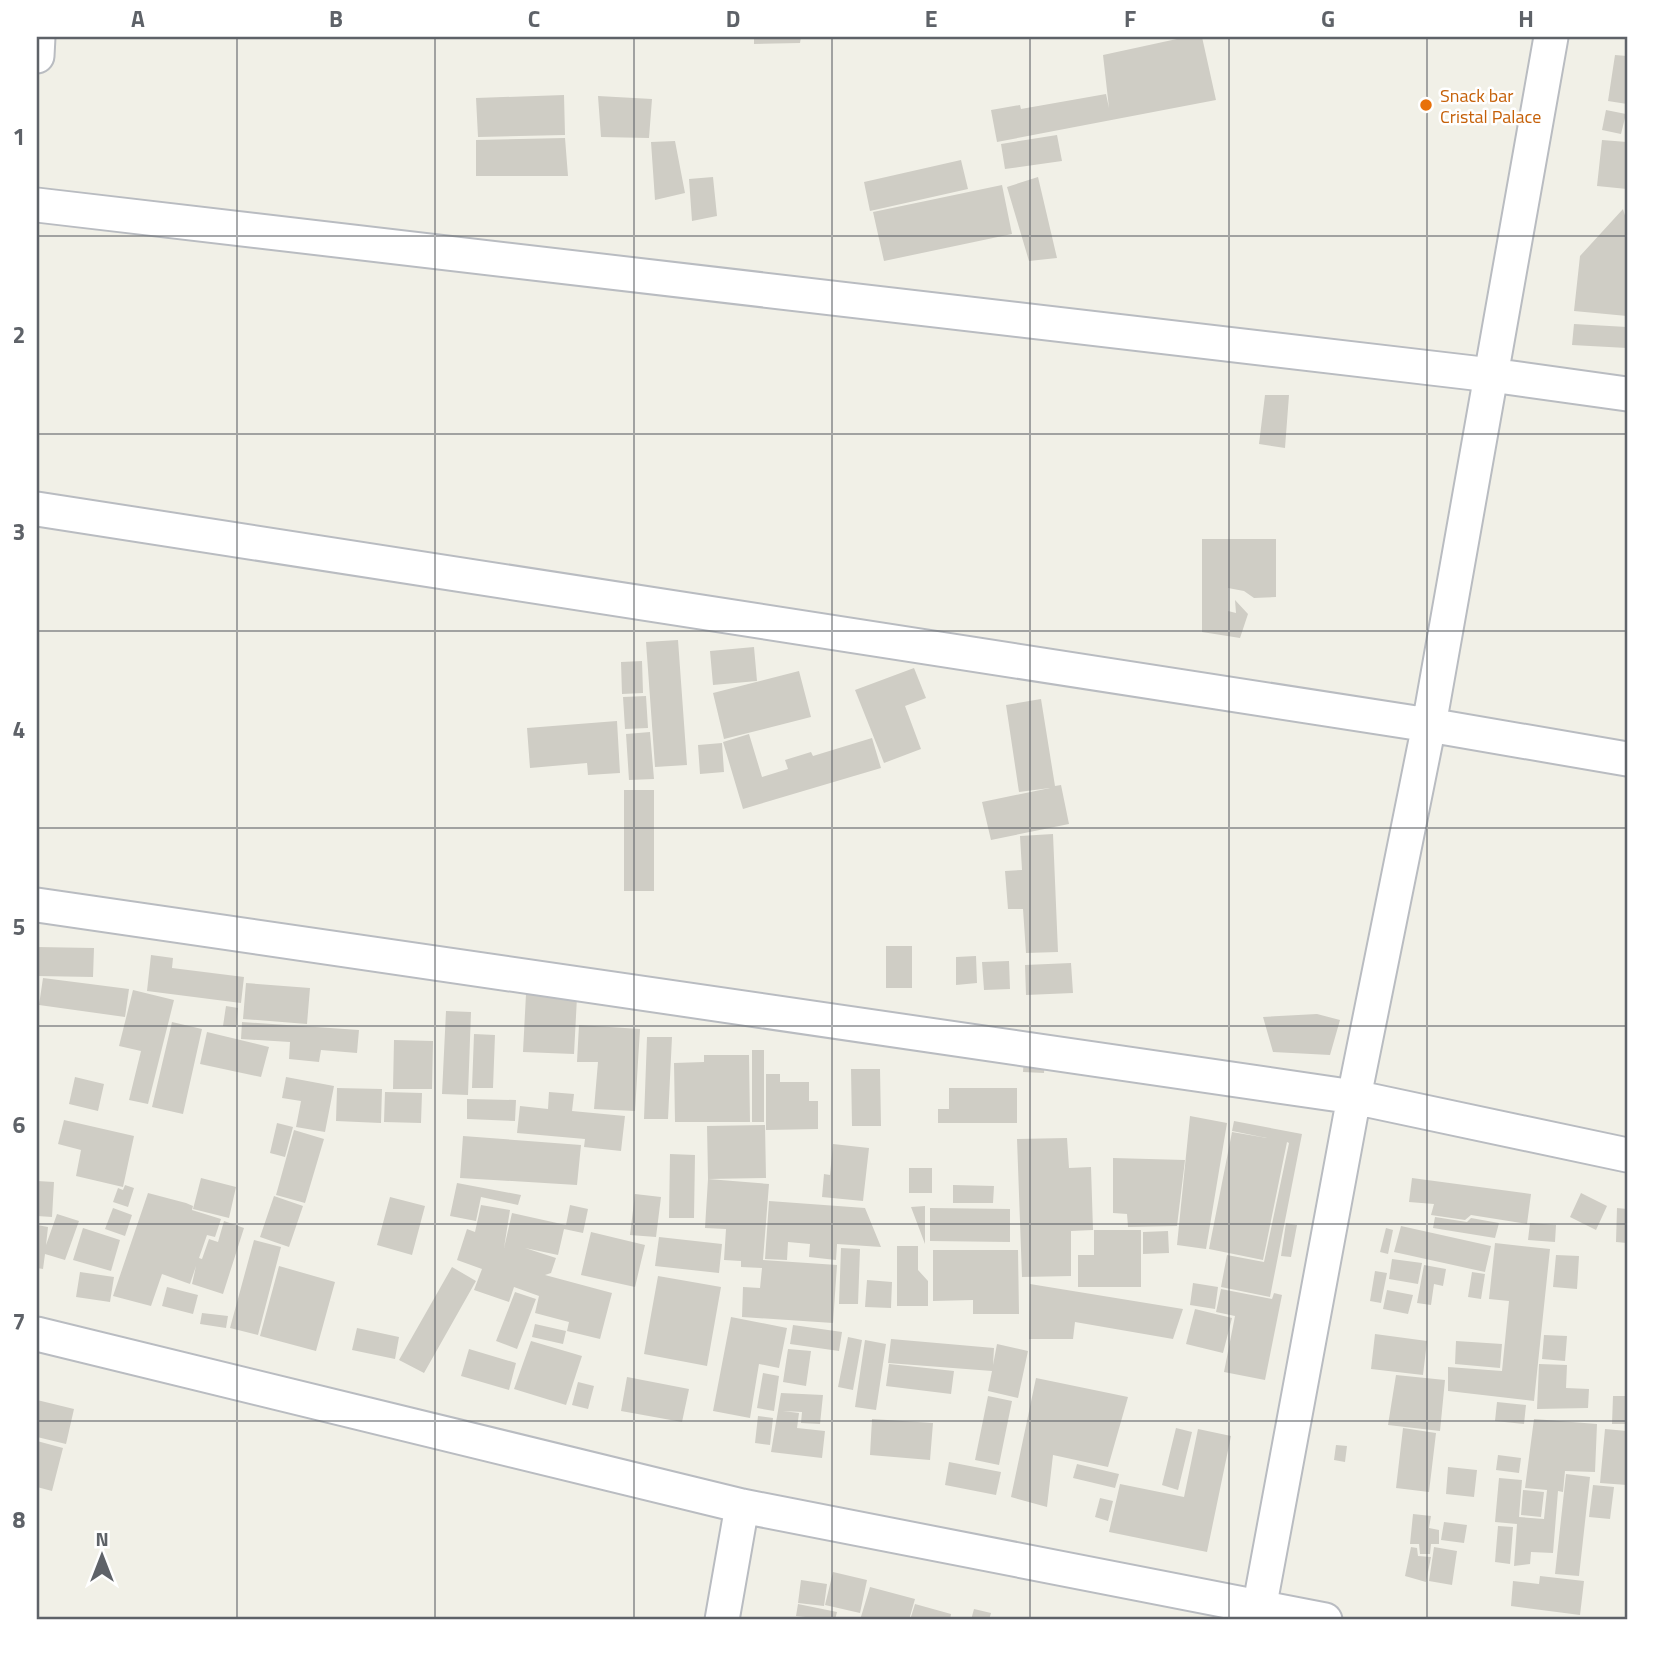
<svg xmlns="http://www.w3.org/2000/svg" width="1664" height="1657" viewBox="0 0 1664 1657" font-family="'Titillium Web',sans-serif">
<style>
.building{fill:#cfcdc5}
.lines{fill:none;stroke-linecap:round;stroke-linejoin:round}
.minor-casing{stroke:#b9bcc1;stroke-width:37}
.minor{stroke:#fff;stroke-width:33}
.grid{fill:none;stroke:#5e6268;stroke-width:2;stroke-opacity:0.55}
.food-dot{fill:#e8710a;stroke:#fff;stroke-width:2.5}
.labels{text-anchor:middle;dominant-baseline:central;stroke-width:5;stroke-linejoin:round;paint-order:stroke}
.food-label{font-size:18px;fill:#c56008;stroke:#fff;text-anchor:start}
.neatline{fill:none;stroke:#5e6268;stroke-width:2.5}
.grid-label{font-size:23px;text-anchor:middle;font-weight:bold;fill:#5e6268}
</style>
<rect width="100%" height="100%" fill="#f1f0e7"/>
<path class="building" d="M754,37H801L800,43L754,44Z
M1186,37H1202L1216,100L997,142L991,110L1020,105L1021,109L1106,94L1109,108L1103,55Z
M1615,55L1627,56V104L1608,101Z
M564,95L565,135L478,137L476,98Z
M598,96L652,99L649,138L601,137Z
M1606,110L1626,114L1621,134L1602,130Z
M1057,135L1062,161L1005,169L1001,144Z
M565,138L568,176H476V140Z
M1602,140L1627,142V189L1597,186Z
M675,141L685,193L655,200L651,142Z
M961,160L968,189L870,211L864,182Z
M713,177L717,216L692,221L689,179Z
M1038,177L1057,258L1029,261L1007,187Z
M1002,185L1012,234L884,261L873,212Z
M1623,209L1627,222V316L1574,311L1580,256Z
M1574,324L1627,327V348L1572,345Z
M1265,395H1289L1285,448L1259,444Z
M1202,539H1276V597L1254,598L1244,591L1228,588V611L1236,613L1235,600L1248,614L1240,638L1202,632Z
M678,640L687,765L655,767L646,642Z
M754,647L757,681L713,685L710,651Z
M642,661L643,693L622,694L621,662Z
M914,668L926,698L905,706L921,749L884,763L855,690Z
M799,671L811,717L724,739L713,693Z
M646,696L648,728L625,729L623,697Z
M1041,699L1055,786L1061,785L1069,824L991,840L982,802L1050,788L1019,792L1006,705Z
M617,721L620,773L588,775L587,763L530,768L527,728Z
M650,732L654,779L629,780L626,734Z
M749,734L762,777L788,769L785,760L811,752L813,756L872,738L881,768L743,809L723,742Z
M722,743L724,772L700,774L698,745Z
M624,790H654V891H624Z
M1053,834L1058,952L1026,953L1023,909H1008L1005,871L1022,870L1020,836Z
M886,946H912V988H886Z
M37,947L94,948L93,977L37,976Z
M151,955L173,958L172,968L244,977L241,1003L147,991Z
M976,956L977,983L956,985V957Z
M1009,961L1010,989L984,990L982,962Z
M1071,963L1073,993L1026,995L1025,965Z
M43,978L129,989L125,1017L39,1005Z
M246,983L310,988L307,1024L243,1019Z
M133,990L174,1000L148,1104L129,1100L141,1051L119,1046Z
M526,994L577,997L574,1054L523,1052Z
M226,1006L238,1008L236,1027L223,1026Z
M446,1011L471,1012L468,1095L442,1094Z
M1317,1014L1340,1020L1330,1055L1273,1052L1263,1017Z
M172,1022L202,1029L183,1114L152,1107Z
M242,1022L359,1030L357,1053L321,1050L319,1062L289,1059L290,1042L241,1039Z
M579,1025L640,1029L635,1111L594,1109L598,1062H577Z
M207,1032L269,1047L261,1077L200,1064Z
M474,1034L495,1035L493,1088H472Z
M647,1037H672L668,1119H644Z
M394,1040L433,1041L432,1089H393Z
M752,1050H764V1122H752Z
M704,1055H749L750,1122H675L674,1063L704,1062Z
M1024,1057L1045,1058L1044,1073L1023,1072Z
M851,1069H880L881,1126H852Z
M766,1074H780V1082H809V1101H818V1129L766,1130Z
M75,1077L104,1084L98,1111L69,1104Z
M286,1077L334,1086L325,1132L296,1127L301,1101L282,1098Z
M337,1088L382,1089L381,1123L336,1121Z
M949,1088H1017V1123H938V1109H949Z
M385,1092L422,1093L421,1123L384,1122Z
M549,1092L574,1094L572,1111L625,1116L621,1151L584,1147L585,1139L517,1133L520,1106L548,1109Z
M467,1099L516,1100L515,1121L467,1119Z
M1190,1116L1227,1123L1206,1249L1177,1245Z
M64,1120L134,1136L123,1187L76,1176L81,1150L58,1144Z
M1234,1121L1302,1134L1270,1297L1221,1287L1227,1255L1264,1262L1289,1143L1287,1142L1263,1260L1209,1249L1232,1132L1267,1138L1232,1131Z
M277,1123L293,1127L285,1157L270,1153Z
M765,1125L766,1178L708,1179L707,1126Z
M294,1130L324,1139L305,1203L276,1195Z
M463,1136L581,1145L577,1185L460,1178Z
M1067,1138L1069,1168L1091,1167L1093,1230L1071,1231V1276L1022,1277L1017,1139Z
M833,1144L869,1148L863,1201L822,1197L824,1174L830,1175Z
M670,1154L695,1155L694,1218H669Z
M1113,1158L1185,1160L1177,1226L1128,1227L1127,1214L1113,1213Z
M909,1168H932V1193H909Z
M201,1178L236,1187L229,1218L193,1209Z
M1412,1178L1531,1194L1527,1224L1471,1215L1465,1220L1431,1215L1434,1204L1409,1202Z
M708,1179L769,1184L763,1260L837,1265L833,1323L742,1317L743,1287L760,1288L762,1268L741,1267V1261L724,1260L726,1229L705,1228Z
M37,1181L54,1182L52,1217L37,1216Z
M457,1183L521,1195L518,1205L481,1197L476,1221L450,1216Z
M125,1185L134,1188L128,1207L113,1202L118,1188L123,1190Z
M953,1185L994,1186L993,1203H953Z
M148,1193L186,1203L193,1206L192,1210L221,1219L215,1237L207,1235L199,1258L202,1259L209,1239L218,1242L224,1221L244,1228L223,1294L192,1284L196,1266L190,1284L162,1274L151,1306L113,1296Z
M1581,1193L1607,1206L1596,1230L1570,1217Z
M635,1194L661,1197L656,1237L630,1235Z
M274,1196L303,1206L289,1247L260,1237Z
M390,1197L425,1206L412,1255L377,1245Z
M769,1201L865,1208L881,1247L837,1244L836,1260L809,1257L810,1244L788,1242L787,1260L765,1259Z
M481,1205L510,1210L504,1248L512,1213L566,1225L570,1205L588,1209L583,1233L564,1229L558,1255L525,1248L556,1258L551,1273L545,1275L612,1293L600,1339L567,1331L569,1322L535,1313L539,1296L514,1287L509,1302L474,1290L482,1269L457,1260L467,1229L475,1232Z
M925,1206V1244L911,1207Z
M113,1208L132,1215L125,1236L105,1229Z
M930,1208L1010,1209V1242L930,1241Z
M1617,1208L1627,1209V1243L1616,1242Z
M57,1214L79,1221L65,1260L45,1254L43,1269L37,1268V1225L48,1227L46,1245Z
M1435,1217L1467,1222L1471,1218L1499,1223L1495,1238L1433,1228Z
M1286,1223L1297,1225L1291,1257L1281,1256Z
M1530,1223L1556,1225L1555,1242L1528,1240Z
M1401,1226L1491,1246L1485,1272L1394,1252Z
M83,1228L120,1240L111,1271L73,1260Z
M1386,1228L1393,1230L1388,1254L1380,1252Z
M1094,1230H1141V1287H1078V1255H1094Z
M1168,1231L1169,1253L1143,1254V1232Z
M591,1232L645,1245L635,1287L581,1275Z
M659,1237L722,1244L719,1273L655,1266Z
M254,1240L281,1247L258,1335L230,1328Z
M1495,1243L1550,1249L1534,1401L1448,1391V1367L1502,1371L1509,1301L1489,1299Z
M897,1246H918V1270L928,1281V1306H897Z
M841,1248L860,1249L858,1304H839Z
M933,1250H1018L1019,1314H973V1300L933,1301Z
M1556,1255L1579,1256L1577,1289L1553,1287Z
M1392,1259L1422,1263L1418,1284L1389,1279Z
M1424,1265L1446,1269L1443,1286L1434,1284L1431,1305L1417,1303Z
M279,1266L335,1282L316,1351L260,1336Z
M452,1267L476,1281L424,1373L399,1360Z
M1375,1271L1387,1273L1381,1303L1370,1301Z
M80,1272L114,1277L110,1302L76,1297Z
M1472,1272L1485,1274L1481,1299L1468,1297Z
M658,1276L721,1287L707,1366L644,1354Z
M867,1280L892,1282L891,1308L865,1307Z
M1193,1283L1218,1287L1215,1309L1190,1305Z
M1030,1284L1183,1309L1173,1339L1075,1322L1073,1339H1029Z
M167,1287L198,1295L193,1314L162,1306Z
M1221,1289L1272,1299L1274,1293L1282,1295L1265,1380L1224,1372L1235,1316L1216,1312Z
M1387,1290L1413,1295L1408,1314L1383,1309Z
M515,1292L536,1299L517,1349L496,1341Z
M1195,1309L1232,1318L1223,1353L1186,1344Z
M202,1313L228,1316L226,1328L200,1324Z
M731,1317L787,1328L779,1368L759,1364L750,1418L713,1411Z
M535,1324L566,1331L563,1344L532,1337Z
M793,1325L842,1332L839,1351L790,1344Z
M357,1328L399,1337L395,1359L352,1350Z
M1375,1334L1427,1341L1423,1375L1371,1369Z
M1544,1335L1567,1336L1565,1361L1542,1359Z
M848,1337L862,1340L853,1390L838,1387Z
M891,1339L994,1348L993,1365L997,1344L1028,1351L1018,1398L988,1391L992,1371L888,1363Z
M865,1340L886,1344L876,1410L855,1407Z
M531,1341L582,1356L566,1405L514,1389Z
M1456,1341L1502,1344L1500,1368L1455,1364Z
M469,1349L516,1363L509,1390L461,1376Z
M788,1349L811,1351L806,1386L783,1382Z
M889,1364L954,1371L951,1394L886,1386Z
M1539,1364L1567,1365L1566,1388L1589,1389L1588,1408L1537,1409Z
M763,1373L779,1376L774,1411L757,1408Z
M1396,1375L1445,1380L1440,1431L1388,1425Z
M627,1377L689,1389L682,1422L621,1411Z
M1036,1378L1128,1397L1108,1467L1053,1455L1047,1507L1011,1497Z
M578,1382L594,1386L588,1409L572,1405Z
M781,1393L823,1395L820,1424L801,1423L802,1412L783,1411L799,1413L797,1428L825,1431L822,1458L771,1452Z
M988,1396L1012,1401L999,1465L975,1460Z
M1613,1396H1626V1424H1612Z
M37,1400L74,1409L66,1444L37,1437Z
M1497,1402L1526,1405L1524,1424L1495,1421Z
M758,1416L773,1418L770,1445L755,1443Z
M872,1419L933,1423L930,1460L870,1455Z
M1534,1419L1597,1424L1595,1472L1565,1471L1563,1492L1558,1491L1553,1553L1531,1552L1530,1564L1514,1566L1517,1524L1495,1522L1499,1478L1522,1480L1519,1517L1544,1519L1547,1490L1525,1488Z
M1176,1428L1192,1432L1178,1490L1162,1485Z
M1403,1428L1436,1433L1429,1492L1396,1488Z
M1198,1429L1231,1436L1207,1552L1109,1532L1120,1484L1184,1497Z
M1605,1429L1627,1431V1485L1600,1483Z
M37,1441L63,1448L52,1491L37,1487Z
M1336,1445L1347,1446L1345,1462L1334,1460Z
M1498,1455L1521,1458L1519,1473L1496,1470Z
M949,1462L1001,1472L996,1495L945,1485Z
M1077,1464L1119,1474L1115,1488L1073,1478Z
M1448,1467L1477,1470L1474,1497L1446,1494Z
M1566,1474L1590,1477L1579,1576L1555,1574Z
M1593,1485L1614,1487L1610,1519L1589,1517Z
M1523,1490L1544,1492L1541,1517L1521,1515Z
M1100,1498L1113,1501L1108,1521L1095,1517Z
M1413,1514L1431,1516L1429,1528L1439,1530V1544H1431L1430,1554H1420L1419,1544H1410Z
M1444,1522L1467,1525L1464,1543L1441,1540Z
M1498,1526L1513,1527L1510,1564L1495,1562Z
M1411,1547L1417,1548L1418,1556L1431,1557L1426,1582L1405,1576Z
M1434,1547L1457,1551L1452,1585L1429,1581Z
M833,1572L867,1580L860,1613L825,1605Z
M1540,1576L1584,1581L1580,1615L1511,1606L1513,1581L1539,1584Z
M801,1580L827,1584L824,1606L798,1603Z
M870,1587L915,1599L909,1620H860Z
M798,1604L837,1612L835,1620L796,1616Z
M915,1604L951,1614L950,1620H910Z
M974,1609L991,1613L989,1620H971Z"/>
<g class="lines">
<g class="minor-casing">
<path id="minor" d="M37,56L38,37
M37,205L1491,375L1627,394
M37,509L1429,725L1627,759
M37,905L1354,1097L1627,1155
M37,1334L742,1506L1325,1620
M722,1620L742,1506
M1257,1620L1354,1097L1429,725L1551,37"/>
</g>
<use href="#minor" class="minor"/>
</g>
<path class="grid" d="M237,37V1620M435,37V1620M634,37V1620M832,37V1620M1030,37V1620M1229,37V1620M1427,37V1620M37,236H1627M37,434H1627M37,631H1627M37,828H1627M37,1026H1627M37,1224H1627M37,1421H1627"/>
<circle class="food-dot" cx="1426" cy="105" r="7"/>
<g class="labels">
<g class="food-label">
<text x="1440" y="95">Snack bar<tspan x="1440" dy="21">Cristal Palace</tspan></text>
</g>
</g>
<rect width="1664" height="1657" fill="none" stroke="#ffffff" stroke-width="77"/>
<g transform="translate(102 1556)" stroke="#ffffff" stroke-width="5" paint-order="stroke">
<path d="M0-5L12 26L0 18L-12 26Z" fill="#5e6268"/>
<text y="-10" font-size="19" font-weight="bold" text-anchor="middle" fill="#5e6268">N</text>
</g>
<rect x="38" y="38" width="1588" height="1580" class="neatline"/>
<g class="grid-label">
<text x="138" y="27">A</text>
<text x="336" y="27">B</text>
<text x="534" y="27">C</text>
<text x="733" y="27">D</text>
<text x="931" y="27">E</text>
<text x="1130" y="27">F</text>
<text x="1328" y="27">G</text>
<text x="1526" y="27">H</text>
<text x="19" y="145">1</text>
<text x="19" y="343">2</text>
<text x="19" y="540">3</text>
<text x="19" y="738">4</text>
<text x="19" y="935">5</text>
<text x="19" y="1133">6</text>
<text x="19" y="1330">7</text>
<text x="19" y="1528">8</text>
</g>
</svg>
